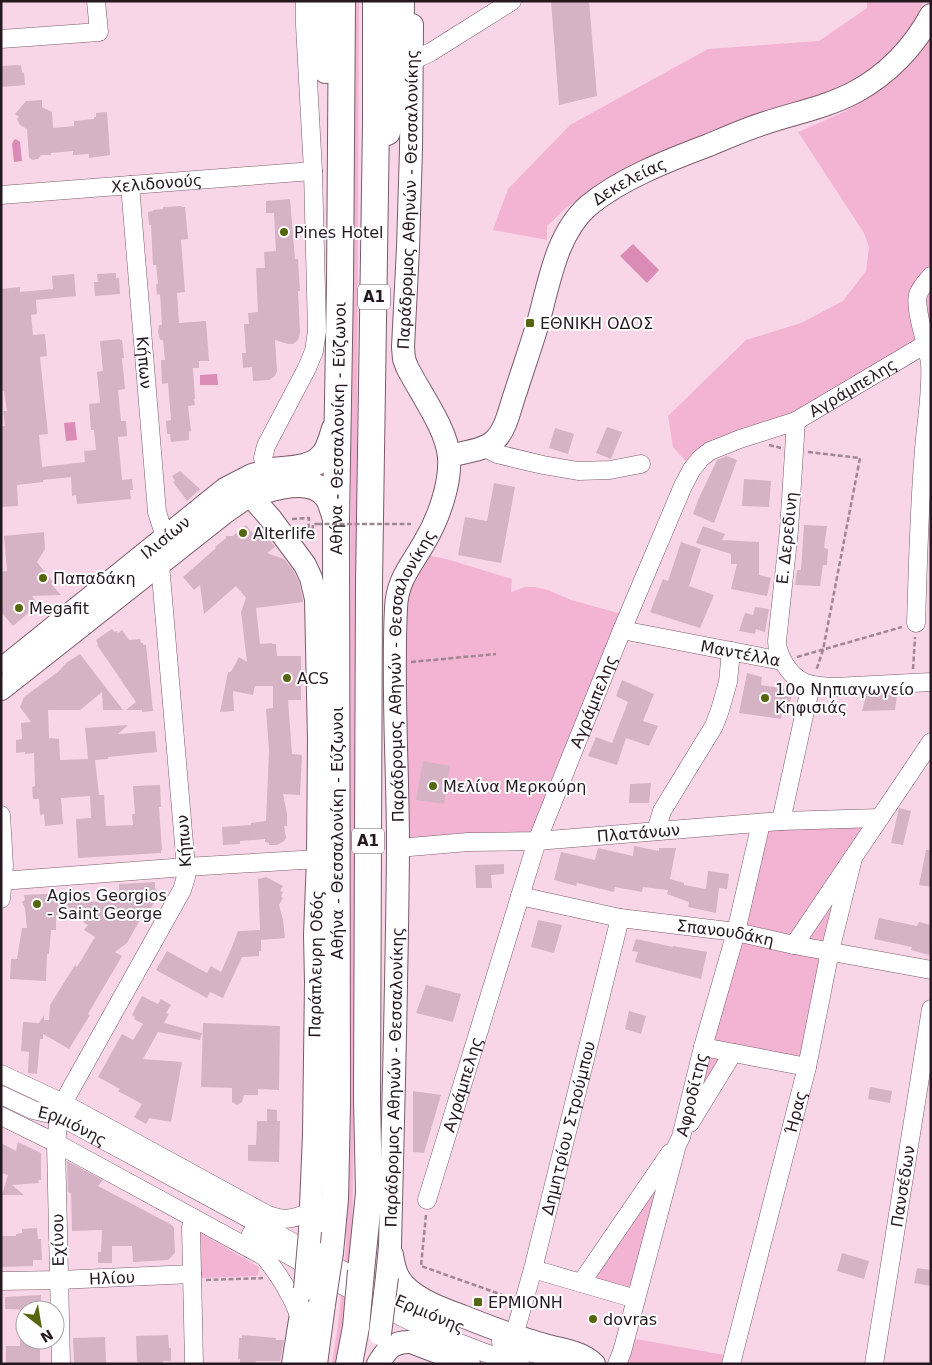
<svg xmlns="http://www.w3.org/2000/svg" width="932" height="1365" viewBox="0 0 932 1365" font-family="'DejaVu Sans',sans-serif">
<style>
.green{fill:#f3b4d4}
.water{fill:#db8cb6}
.building{fill:#d5b3c4}
.lines{fill:none;stroke-linecap:round;stroke-linejoin:round}
.minor-casing{stroke:#7a5b6b;stroke-width:19}
.major-casing{stroke:#7a5b6b;stroke-width:24}
.highway-casing{stroke:#7a5b6b;stroke-width:28}
.path{stroke:#a08793;stroke-width:2.5;stroke-dasharray:5 2.5;stroke-linecap:butt}
.minor{stroke:#fff;stroke-width:18}
.major{stroke:#fff;stroke-width:22}
.highway{stroke:#fff;stroke-width:26}
.major-bridge-casing{stroke:#7a5b6b;stroke-width:24;stroke-linecap:butt}
.highway-bridge-casing{stroke:#7a5b6b;stroke-width:28;stroke-linecap:butt}
.path-bridge{stroke:#a08793;stroke-width:2.5;stroke-dasharray:5 2.5;stroke-linecap:butt}
.major-bridge{stroke:#fff;stroke-width:22}
.highway-bridge{stroke:#fff;stroke-width:26}
.poi-dot{fill:#56660f;stroke:#fff;stroke-width:2}
.labels{text-anchor:middle;dominant-baseline:central;stroke-width:4;stroke-linejoin:round;paint-order:stroke}
.shield{fill:#fff;stroke:#665e62;stroke-width:1}
.shield-label{font-size:15px;font-weight:bold;fill:#25191f}
.street-label{font-size:16px;fill:#25191f;stroke:#fff}
.poi-label{font-size:16px;fill:#25191f;stroke:#fff;text-anchor:start}
</style>
<rect width="100%" height="100%" fill="#f9d6e7"/>
<path class="green" d="M353,1H359L354,1103L352,1248L344,1323L338,1364H332L338,1325L346,1246L348,1105Z
M867,1H924L907,36L876,70L826,97L587,193L565,209L547,226V240L493,230L508,189L570,125L708,49L819,41L867,8Z
M931,36V333L788,419L688,464L673,447L668,416L746,340L801,323L843,301L866,271L869,247L864,233L798,132L846,111L893,81Z
M427,555L450,560L512,579L511,592L525,587H535L548,590L571,600L622,614L531,835L405,842L403,602Z
M867,819L807,1067L733,1054L681,1137L761,823Z
M677,1145L636,1299L581,1283Z
M197,1231L259,1267L258,1275L256,1276L200,1278Z
M631,1338L724,1355L727,1364H625Z"/>
<path class="water" d="M16,139L20,142L22,161L14,162L12,144L14,140Z
M633,244L659,270L647,283L620,256Z
M217,374L218,385H200V375Z
M75,422L77,440L66,441L64,423Z"/>
<path class="building" d="M551,1H589L597,96L559,105Z
M18,65L19,66L21,65L22,73L24,72L25,85L1,87V66Z
M42,100V107L52,112L53,128L74,126V121L94,119V117H96V113L107,112L110,155L89,158V154L73,155V151L51,153V155H41L38,159L32,160L29,157L27,129L20,125L17,119L19,117L15,114L26,101Z
M290,199L295,259H298L300,291H298L300,332L299,338L297,341L293,344H288L275,340L277,371L275,376L269,380L253,381L252,367L243,368L242,353H246L244,324H249L248,313L258,312L256,268H265L264,252L276,251L274,213H266V201Z
M181,206L182,207H185L188,239L181,240L185,292L177,293L179,323L206,321L209,361H199V368H193L195,399H194L195,405L188,406L191,431L189,432V440L171,442L170,434H167L166,421L171,420L168,383L162,384L161,360H165L163,340H160L158,332L159,325H162L160,294L157,295L156,284H158L156,265H153L151,225H149L148,212L153,211V210L163,209V207Z
M116,273V278H119L120,294L95,296L94,282H98L97,274Z
M74,274L76,296L36,300L37,314L31,315L33,335L45,334L47,356L40,357L48,434L39,435L42,467L85,462L84,451L96,450L94,430H91L89,404L100,403L97,372L103,371L100,341L120,339V340H122L124,358H122L125,389L118,390L121,421H126L127,436L118,437L122,480L132,479L133,490H130L131,499L77,504L76,495L72,496L71,477L43,480V482L17,485L18,506L1,507V426H5L3,411H7L4,391H1V289L20,287V292L53,289L52,276Z
M607,427L622,432L611,459L596,453Z
M555,428L574,434L568,454L549,448Z
M727,456L737,460L714,523L693,514L698,500L717,460Z
M180,471L200,489L187,501L173,482L175,481L172,476Z
M744,479L771,481L769,507L742,506Z
M494,483L515,487L501,563L458,555L465,517L487,521Z
M246,525L252,533L256,529L265,540L268,538L275,547L267,553L284,559L294,572L299,582L303,601V602L256,608L260,644L272,643V644H276L277,656H301V700H288L292,754L302,755L300,795L283,794L287,814V826H284L286,838L284,841L277,845H269V843L265,842V839L240,841V844L223,845L222,827L251,825V823L266,821L269,750L266,709L273,708V686H255L253,695L233,691L234,711L220,712L228,672H231L239,657L247,662L241,612L246,598L236,586L204,614L200,585L194,590L183,577L216,548L215,547L226,538V536H233Z
M804,525L827,526L824,548L828,549L827,565H823L820,586L795,585L797,570H801Z
M703,526L725,534L722,540L759,542V575L771,578L767,596L731,589L737,564H731V554L696,543Z
M44,532L45,549L37,562L53,582L51,584L61,595L32,596L38,605L13,626L2,613L1,572L7,571L4,536Z
M681,542L701,549L689,586L714,595L700,628L650,612L663,579L668,581Z
M755,607L769,609L765,632L756,629L755,634L739,631L745,613L753,615Z
M112,629L115,632L117,631L118,633L122,630L129,640L140,639L141,643H143V645H146L153,711L142,712V710H126L136,702L97,645L98,644L96,640Z
M80,654L123,710H103L102,692L80,710H48L49,738L59,739L60,760L88,759L85,728L128,725L118,734L155,731L157,752L108,757V759L95,760L99,795H104L106,826L133,825L132,814H135L133,786L160,785L161,807H159L162,850L161,851V853L78,858L76,819L91,818L90,796L61,798L63,824L45,826L44,814L40,815L39,799H33L32,787L35,786L34,753L25,754V752L16,753V740L22,739L21,723L31,722L20,707L24,697L59,671L66,663Z
M747,673L762,677L761,685L786,689L785,696L791,697L789,710H782L781,719L739,713Z
M622,680L654,694L643,721L658,726L649,746L626,738L617,765L588,756L596,737L612,743L628,702L616,696Z
M878,695H897L895,710L862,711L866,696Z
M423,761L450,766L444,804L416,800Z
M651,783L649,803H629L630,784Z
M899,808L911,811L903,845L891,843Z
M634,846L659,851V848H676L670,879L684,883V885L706,889L708,871L729,874L727,889L719,888L716,913L688,907L689,902L667,894L668,890L643,887L642,892L615,887L614,892L577,883L576,886L554,880L561,852L595,860L598,848L633,856Z
M926,850H931V887L919,885Z
M504,864V874L491,875L492,888H476L475,865Z
M266,877L283,886L280,891L283,892L281,897L283,898L279,905L283,920L285,938L261,940V951H259V956L242,957L223,998L210,992L207,998L156,970L167,951L207,973L211,966L221,972L232,947L238,931L260,930L258,879Z
M155,882V888L160,894L149,911L146,909L127,943L115,952L122,956L88,1014L90,1015L69,1049L43,1034V1039H40L37,1074L28,1073L29,1052L21,1051L23,1022L39,1023L44,1015V1020H49L50,1005L75,965L77,967L95,937L84,930L88,925L83,922L88,912L56,915V930H51L49,954H47L46,981L10,979L11,959H17L22,928H27L25,908L22,902L25,900L24,895L64,893V892L85,891L86,902L105,901L106,892L119,891V884Z
M879,918L917,926L919,922L931,925V947L929,955L911,950L912,947L874,939Z
M538,920L562,925L554,953L531,947Z
M636,939L673,947V946L707,952L701,979L635,962L638,952L632,951Z
M426,985L461,994L453,1022L416,1013Z
M142,996L158,1004L161,999L171,1005L166,1013L169,1014L164,1023L202,1033L200,1040L158,1032L143,1059L182,1062L171,1122L149,1118L146,1124L134,1117L142,1104L118,1091L120,1089L98,1077L122,1034L133,1040L143,1024L134,1019L135,1017L132,1015Z
M629,1011L646,1016L641,1034L625,1029Z
M203,1023L280,1026L279,1090L258,1089V1095H244L242,1102L237,1105L232,1102V1088L201,1087Z
M870,1087L892,1091L890,1103L868,1099Z
M413,1091L441,1095L424,1153L413,1152Z
M267,1109L277,1110V1121H280L279,1162L248,1161V1145H256L257,1121H267Z
M18,1142L41,1153V1180H38L39,1183L12,1185L24,1195H2L8,1175L1,1173V1143L16,1151Z
M67,1161L103,1180L98,1186L172,1225L174,1228L175,1253L168,1260L133,1262L132,1246H112V1263H98V1252H101L102,1230L72,1231L71,1193L68,1192Z
M37,1228L38,1239H41L42,1260H33V1266L1,1267V1236H16V1234L22,1233V1229Z
M842,1253L869,1261L864,1279L837,1271Z
M917,1268L931,1270V1286L914,1283Z
M41,1295V1310L5,1309V1297Z
M168,1335L169,1348H171V1361H163V1364H139L138,1362H137L136,1336Z
M242,1335L276,1338V1340H284L280,1361H256L255,1364H240V1359L238,1360L239,1338H242Z
M105,1337L106,1364H74L73,1338Z
M20,1340H40V1363L6,1364V1346H20Z"/>
<g class="lines">
<g class="minor-casing">
<g id="minor">
<path d="M1,39L99,32L96,1"/>
<path d="M412,61L431,52L512,1"/>
<path id="s1" d="M130,185L157,512L165,537"/>
<path id="s2" d="M1,195L313,171"/>
<path d="M796,421L789,530L777,641C777,649 780,656 784,663C797,685 811,686 835,687L931,682"/>
<path d="M483,447L497,454L543,465L578,471L610,470L641,464"/>
<path d="M266,471L263,458L266,446L307,368L314,351L317,331L313,171L305,25V1"/>
<path d="M916,623C918,565 919,508 924,450C926,422 932,391 930,363C928,346 914,310 918,295C920,288 926,282 931,276"/>
<path id="s3" d="M622,630L782,661"/>
<path d="M1,815L4,866L1,899"/>
<path d="M781,821L807,702L812,685"/>
<path d="M656,831L662,811L714,726L720,710L728,682L731,651"/>
<path id="s4" d="M398,848L468,842L537,841L781,821L880,818"/>
<path d="M1,881L186,867L318,859"/>
<path id="s5" d="M520,896L620,918L736,932L794,945L931,970"/>
<path d="M794,945L931,742"/>
<path d="M703,1047L807,1067"/>
<path d="M1,1074L63,1103L266,1214C286,1222 291,1219 311,1212"/>
<path id="s6" d="M1,1095L33,1110L59,1116L285,1238L394,1299L439,1319"/>
<path d="M1,1116L56,1143L265,1257C280,1277 291,1293 300,1317"/>
<path d="M690,1123L733,1053"/>
<path id="s7" d="M427,1200L537,841L622,630L683,486L692,469L701,458L710,451L740,439L796,421L931,341"/>
<path d="M194,1218L191,1227L194,1364"/>
<path d="M251,1234C338,1282 424,1337 520,1364"/>
<path d="M533,1269L636,1299"/>
<path id="s8" d="M1,1281L59,1280L192,1274"/>
<path d="M581,1283L670,1153"/>
<path id="s9" d="M514,1336L533,1269L620,918"/>
<path d="M501,1342L532,1353L562,1360"/>
<path d="M61,1364L56,1143L59,1116L63,1103L182,890L186,877V867L160,564"/>
<path id="s10" d="M617,1364L622,1352L677,1145L681,1137L703,1047L736,932L761,823"/>
<path id="s11" d="M731,1364L807,1067L830,951L853,858"/>
<path id="s12" d="M874,1364L931,1009"/>
</g>
</g>
<g class="major-casing">
<g id="major">
<path id="s13" d="M449,456C463,452 484,451 495,440C507,428 510,407 516,391C523,369 531,346 538,323C549,284 556,234 588,206C620,179 669,160 709,145C728,137 746,129 765,123C795,113 827,107 855,92C887,75 914,47 931,15"/>
<path id="s14" d="M8,664L225,489L252,475L266,471"/>
<path d="M1,689L224,513L250,495L271,519L305,565L311,578L316,599L319,740L318,859L315,935L316,982L314,1134L310,1231"/>
<path d="M392,1255C394,1267 396,1277 405,1286C418,1300 443,1309 462,1316C489,1327 516,1337 545,1345C562,1350 580,1351 594,1364"/>
<path id="s15" d="M387,1277L390,1246C393,1114 397,981 398,848C398,768 392,688 396,608C397,580 411,566 424,543C438,520 451,484 449,457C447,429 420,393 407,367L404,359L403,347L408,248L411,149L412,25"/>
<path d="M293,1364L305,1289"/>
<path d="M378,1364C387,1349 393,1341 411,1342L469,1364"/>
</g>
</g>
<g class="highway-casing">
<g id="highway">
<path d="M322,1L326,70"/>
<path d="M387,132C397,89 401,46 401,1"/>
<path d="M271,471C288,469 313,470 324,455C330,448 332,437 335,429"/>
<path d="M250,495C271,487 312,474 328,497C332,504 334,513 336,519"/>
<path id="s16" d="M330,1252L335,1199L337,1104L336,519L340,283L342,1"/>
<path d="M361,1271L369,1193L367,1099L369,584L376,124V1"/>
<path d="M314,1364L322,1304"/>
<path d="M349,1364L356,1327"/>
</g>
</g>
<path class="path" d="M769,445L781,448
M808,452L860,458L823,650L816,671
M292,519L309,518L308,536H312L313,524H317
M797,657L902,627
M411,662L496,654
M913,669L915,637
M426,1215L421,1266L511,1298
M206,1280L263,1278"/>
<use href="#minor" class="minor"/>
<use href="#major" class="major"/>
<use href="#highway" class="highway"/>
<g class="major-bridge-casing">
<path id="major-bridge" d="M305,1289L310,1231
M380,1334L387,1277"/>
</g>
<g class="highway-bridge-casing">
<path id="highway-bridge" d="M322,1304L330,1252
M356,1327L361,1271"/>
</g>
<path class="path-bridge" d="M317,524H411"/>
<use href="#major-bridge" class="major-bridge"/>
<use href="#highway-bridge" class="highway-bridge"/>
</g>
<g class="poi-dot">
<circle cx="284" cy="232" r="5"/>
<rect x="525" y="318" width="10" height="10" rx="2.5"/>
<circle cx="243" cy="533" r="5"/>
<circle cx="43" cy="578" r="5"/>
<circle cx="19" cy="608" r="5"/>
<circle cx="287" cy="678" r="5"/>
<circle cx="765" cy="698" r="5"/>
<circle cx="433" cy="786" r="5"/>
<circle cx="37" cy="904" r="5"/>
<rect x="473" y="1297" width="10" height="10" rx="2.5"/>
<circle cx="593" cy="1319" r="5"/>
</g>
<g class="labels">
<g class="shield">
<rect x="358" y="284.5" width="32" height="25" rx="4"/>
<rect x="352" y="828.5" width="32" height="25" rx="4"/>
</g>
<g class="shield-label">
<text x="374" y="297">Α1</text>
<text x="368" y="841">Α1</text>
</g>
<g class="street-label">
<text stroke="none"><textPath href="#s2" startOffset="156">Χελιδονούς</textPath></text>
<text stroke="none"><textPath href="#s13" startOffset="352">Δεκελείας</textPath></text>
<text stroke="none"><textPath href="#s15" startOffset="1100">Παράδρομος Αθηνών - Θεσσαλονίκης</textPath></text>
<text stroke="none"><textPath href="#s1" startOffset="178">Κήπων</textPath></text>
<text stroke="none"><textPath href="#s7" startOffset="961">Αγράμπελης</textPath></text>
<text stroke="none"><textPath href="#s16" startOffset="824">Αθήνα - Θεσσαλονίκη - Εύζωνοι</textPath></text>
<text stroke="none"><textPath href="#s14" startOffset="202">Ιλισίων</textPath></text>
<text transform="translate(787 538) rotate(-84)">Ε. Δερεδινη</text>
<text stroke="none"><textPath href="#s3" startOffset="121">Μαντέλλα</textPath></text>
<text stroke="none"><textPath href="#s15" startOffset="605">Παράδρομος Αθηνών - Θεσσαλονίκης</textPath></text>
<text stroke="none"><textPath href="#s7" startOffset="526">Αγράμπελης</textPath></text>
<text stroke="none"><textPath href="#s4" startOffset="241">Πλατάνων</textPath></text>
<text transform="translate(337 833) rotate(-90)">Αθήνα - Θεσσαλονίκη - Εύζωνοι</text>
<text transform="translate(184 841) rotate(-94)">Κήπων</text>
<text stroke="none"><textPath href="#s5" startOffset="209">Σπανουδάκη</textPath></text>
<text transform="translate(316 964) rotate(-89)">Παράπλευρη Οδός</text>
<text stroke="none"><textPath href="#s15" startOffset="200">Παράδρομος Αθηνών - Θεσσαλονίκης</textPath></text>
<text stroke="none"><textPath href="#s7" startOffset="121">Αγράμπελης</textPath></text>
<text stroke="none"><textPath href="#s10" startOffset="280">Αφροδίτης</textPath></text>
<text stroke="none"><textPath href="#s11" startOffset="260">Ήρας</textPath></text>
<text stroke="none"><textPath href="#s9" startOffset="215">Δημητρίου Στρούμπου</textPath></text>
<text stroke="none"><textPath href="#s6" startOffset="78">Ερμιόνης</textPath></text>
<text stroke="none"><textPath href="#s12" startOffset="180">Πανσέδων</textPath></text>
<text transform="translate(58 1240) rotate(-91)">Εχίνου</text>
<text stroke="none"><textPath href="#s8" startOffset="111">Ηλίου</textPath></text>
<text transform="translate(430 1314) rotate(23)">Ερμιόνης</text>
</g>
<g class="poi-label">
<text x="294" y="232">Pines Hotel</text>
<text x="540" y="323">ΕΘΝΙΚΗ ΟΔΟΣ</text>
<text x="253" y="533">Alterlife</text>
<text x="53" y="578">Παπαδάκη</text>
<text x="29" y="608">Megafit</text>
<text x="297" y="678">ACS</text>
<text x="775" y="689">10ο Νηπιαγωγείο<tspan x="775" dy="18">Κηφισιάς</tspan></text>
<text x="443" y="786">Μελίνα Μερκούρη</text>
<text x="47" y="895">Agios Georgios<tspan x="47" dy="18">- Saint George</tspan></text>
<text x="488" y="1302">ΕΡΜΙΟΝΗ</text>
<text x="603" y="1319">dovras</text>
</g>
</g>
<rect width="932" height="1365" fill="none" stroke="#25191f" stroke-width="5"/>
<g transform="translate(40 1325) rotate(149)"><circle r="24" fill="#ffffff" stroke="#a8a3a5"/>
<path d="M0-4L9 19L0 12L-9 19Z" fill="#56660f"/>
<text y="-8" font-size="14" font-weight="bold" text-anchor="middle" fill="#25191f">N</text>
</g>
</svg>
